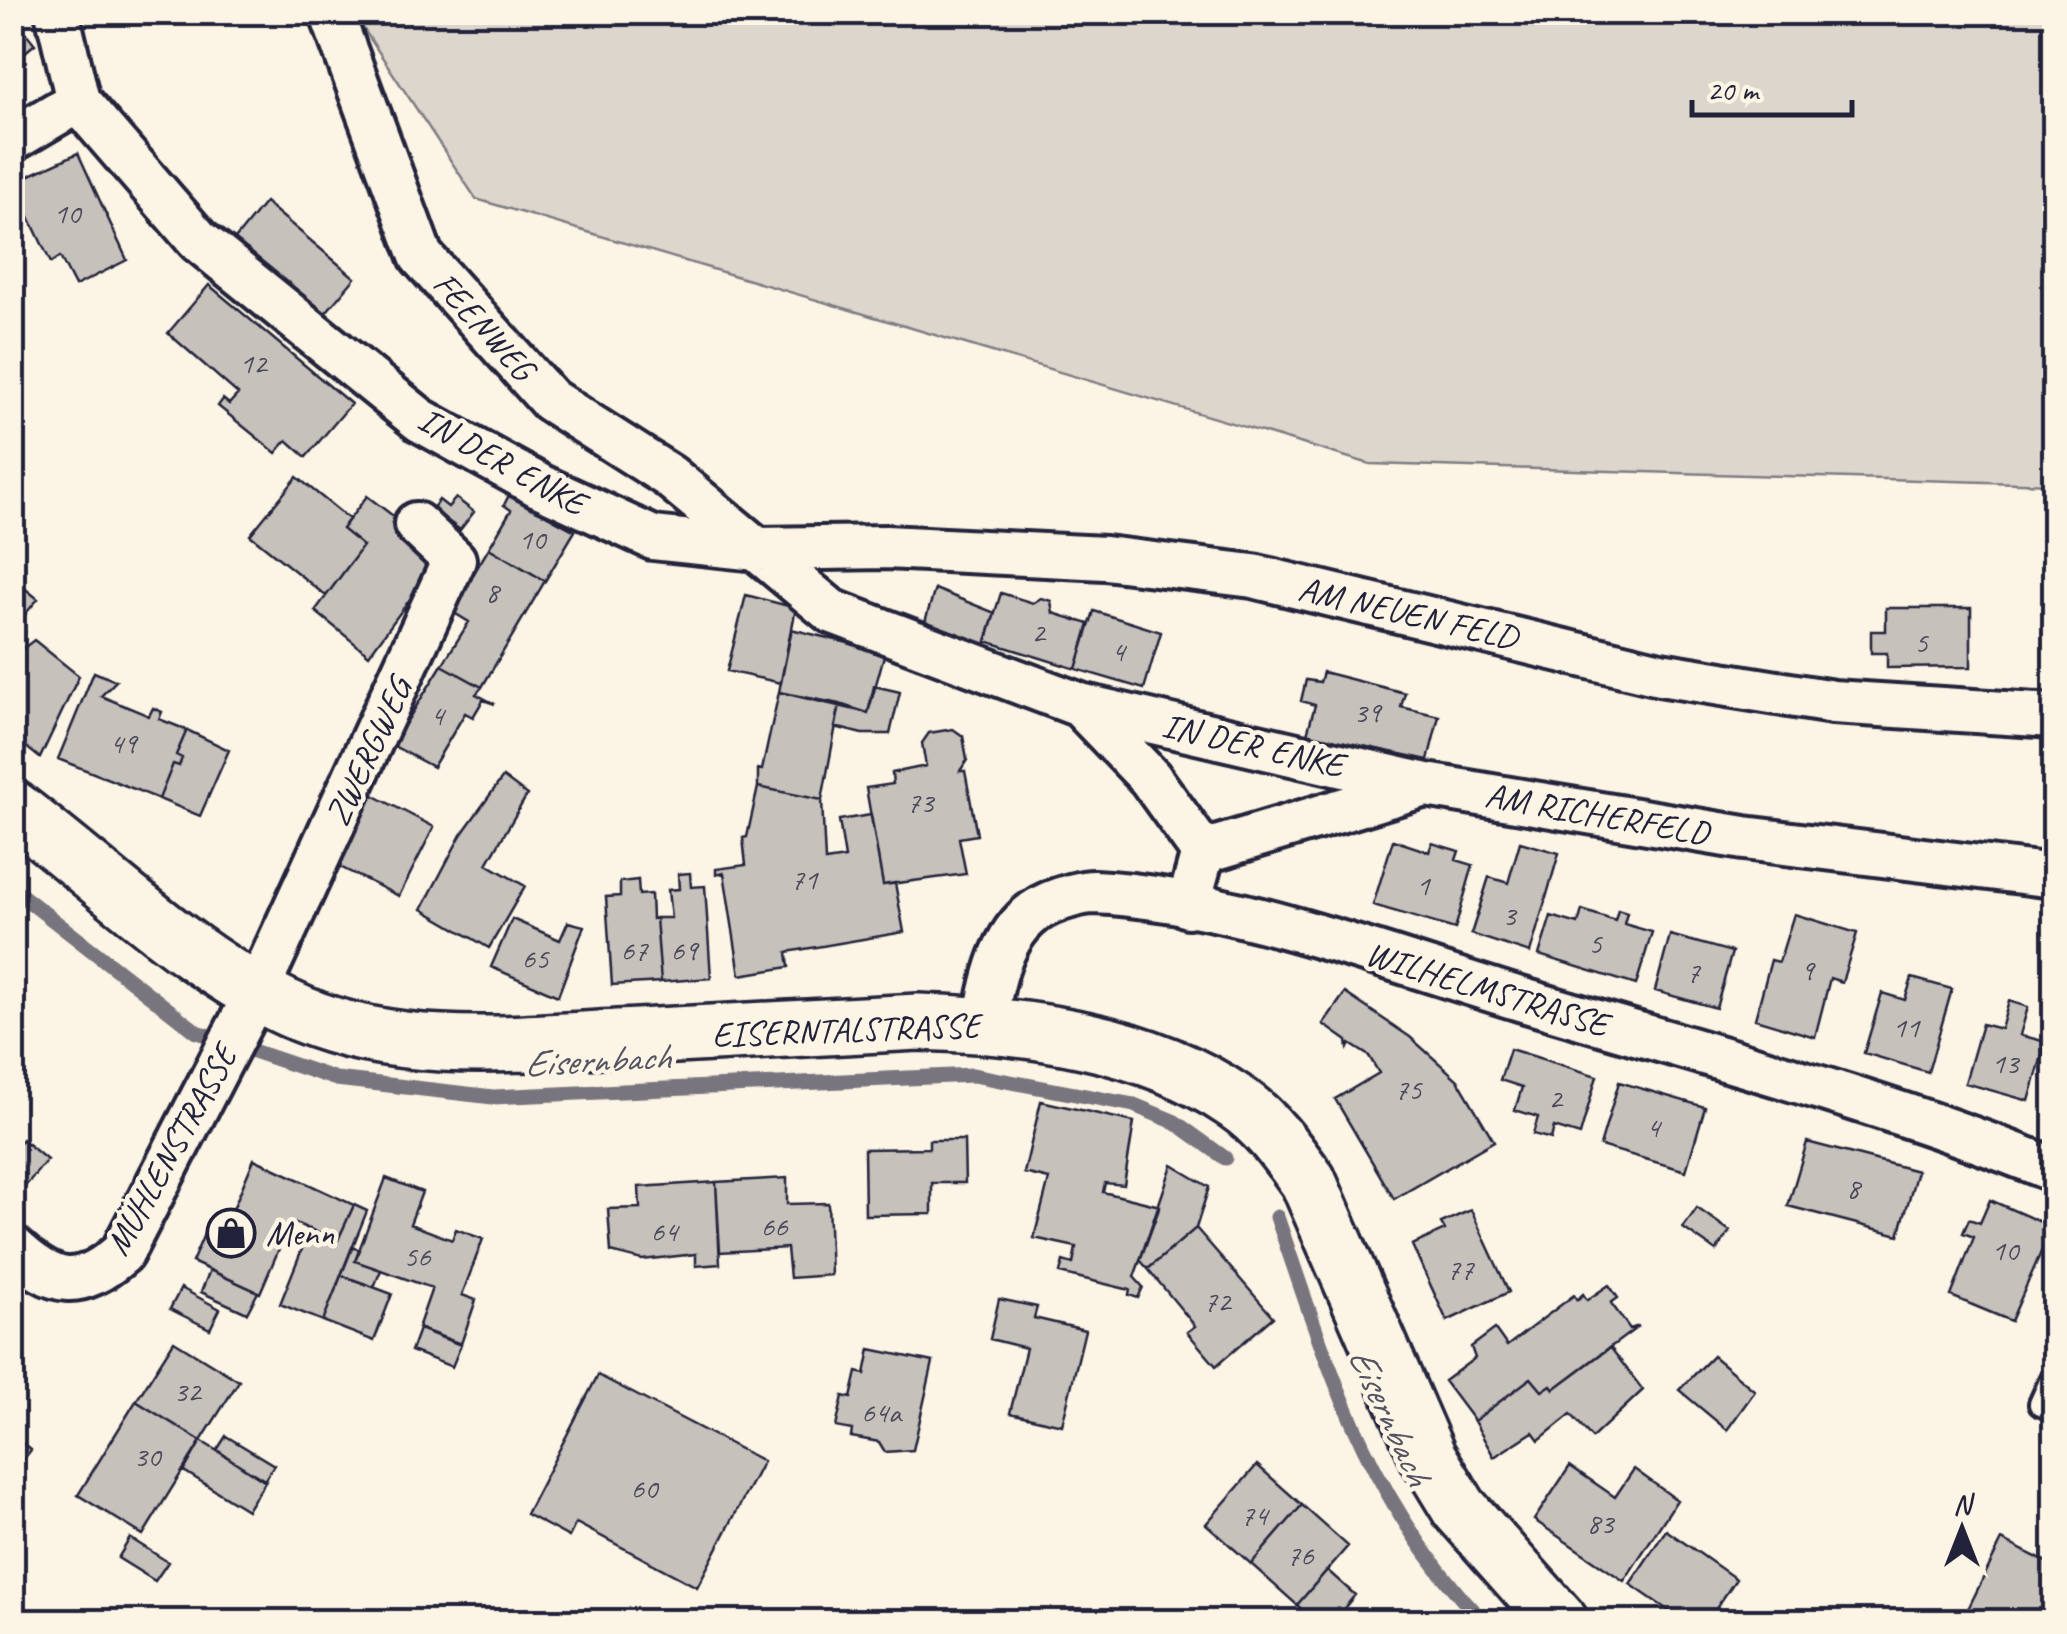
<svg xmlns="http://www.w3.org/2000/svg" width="2067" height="1634" viewBox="0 0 2067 1634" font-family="Caveat,sans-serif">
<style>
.green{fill:#dcd6cc;stroke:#7f7c84;stroke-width:2.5}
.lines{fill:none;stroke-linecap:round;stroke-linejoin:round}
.stream{stroke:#78757e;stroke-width:15}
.building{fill:#c6c1bb;stroke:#22223b;stroke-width:2.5}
.service-casing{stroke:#22223b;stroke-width:30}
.minor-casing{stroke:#22223b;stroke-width:50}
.secondary-casing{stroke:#22223b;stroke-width:62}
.service{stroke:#fcf5e5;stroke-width:22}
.minor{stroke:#fcf5e5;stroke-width:42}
.secondary{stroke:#fcf5e5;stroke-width:55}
.labels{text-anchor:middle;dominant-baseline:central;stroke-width:9;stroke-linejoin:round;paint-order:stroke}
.number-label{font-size:30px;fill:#4b4a5b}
.street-label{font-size:35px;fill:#22223b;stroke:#fcf5e5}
.poi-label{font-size:35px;fill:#22223b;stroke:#fcf5e5;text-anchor:start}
.water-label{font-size:38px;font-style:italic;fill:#545362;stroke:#fcf5e5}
</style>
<rect width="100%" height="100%" fill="#fcf5e5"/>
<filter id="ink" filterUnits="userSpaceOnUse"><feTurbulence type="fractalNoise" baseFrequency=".01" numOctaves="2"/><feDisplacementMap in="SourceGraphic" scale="20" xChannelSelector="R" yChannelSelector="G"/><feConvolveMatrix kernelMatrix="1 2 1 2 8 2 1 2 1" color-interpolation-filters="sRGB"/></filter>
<g filter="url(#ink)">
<path class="green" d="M353,13H2054V484L1370,464L476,199Z"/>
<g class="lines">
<path class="stream" d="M12,888L197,1032L336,1079L493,1097L973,1075L1134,1105L1175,1122L1225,1158
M1277,1217C1329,1369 1368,1502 1483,1622"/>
</g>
<path class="building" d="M12,16L35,44L12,63Z
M78,153L127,260L75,286L60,257L51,263L13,183Z
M265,202L355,278L322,317L231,244Z
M209,285L351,404L306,457L287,440L276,453L218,406L223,399L229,404L238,394L168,333Z
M297,477L349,519L342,529L363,546L326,596L250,535Z
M509,495L575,531L545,581L489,548L511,510L504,505Z
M367,496L443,554L369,655L315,611L363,546L342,529Z
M456,498L474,512L460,530L432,509L439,500L448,507Z
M489,548L545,581L482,687L442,665L469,622L451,611Z
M12,578L38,599L16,625L25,632L12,657Z
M935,589L995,613L983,652L923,628Z
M1001,593L1033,603L1041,598L1051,601L1053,613L1089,624L1076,669L986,641Z
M746,595L796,608L781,683L727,671Z
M1886,608H1971V667L1887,668V653H1871V631H1886Z
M1094,611L1161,632L1144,689L1076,669Z
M791,629L885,652L868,713L779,692Z
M34,640L79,676L40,758L12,736V657Z
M442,665L482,687L476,694L495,704L483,700L473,717L465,713L433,767L392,745Z
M94,672L116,681L101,696L149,716L153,708L162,712L159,719L187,730L176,755L182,758L179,766L173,764L159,799L58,759Z
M1323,672L1405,693L1401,707L1439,716L1428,760L1307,734L1315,705L1301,701L1306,680L1320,682Z
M874,686L900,692L890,734H862L835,727L840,704L868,713Z
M779,692L840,704L822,800L758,787V769L762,770Z
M953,729L963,736L967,760L960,771H965L977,835L959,838L966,874L883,885L866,788L893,784L892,773L926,766L922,743L929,733Z
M187,730L229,750L200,816L159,799L173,764L179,766L182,758L176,755Z
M503,777L527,795L487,864L525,886L489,948L422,909L461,835Z
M758,787L822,800L825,861L845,858L839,820L871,815L883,885L895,883L904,932L787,952L789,967L740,975L724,873L716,875V869L746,865L743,838L747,837Z
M369,793L434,827L399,896L328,861Z
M1393,840L1429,852L1432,843L1459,851L1456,860L1473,865L1455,929L1373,905Z
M1520,842L1559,853L1530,953L1471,934L1489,877L1508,883Z
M690,873L691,887L705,886L711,978L661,982L656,918H671L668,890L679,889L678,874Z
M638,880L639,895L651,894L652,919L656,918L661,982L612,985L606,897L620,896V882Z
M1582,910L1615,921L1618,910L1627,913L1624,924L1652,932L1636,985L1539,955L1551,916L1578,924Z
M1794,914L1857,933L1842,982L1830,978L1815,1037L1755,1019L1771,960L1779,962Z
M512,919L560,940L568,922L584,926L558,996L491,967Z
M1670,935L1732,952L1716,1008L1655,991Z
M1912,978L1952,989L1928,1072L1864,1053L1882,993L1905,1000Z
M1345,993L1410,1037L1458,1080L1494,1141L1394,1199L1335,1099L1379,1073L1369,1056L1350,1044L1348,1048L1347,1041L1323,1024Z
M2009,1001L2028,1007L2020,1035L2046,1042L2029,1101L1965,1083L1982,1024L2001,1029Z
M1510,1049L1597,1076L1580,1135L1554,1127L1551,1139L1533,1134L1538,1117L1515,1110L1522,1087L1500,1080Z
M1619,1082L1705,1107L1686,1171L1600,1146Z
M1041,1101L1134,1122L1124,1185L1105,1183L1103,1192L1160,1206L1134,1277L1143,1287L1138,1298L1129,1295L1130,1290L1060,1273L1063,1261L1073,1264L1076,1247L1034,1238L1049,1179L1024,1173Z
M22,1139L47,1160L12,1202V1151Z
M929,1140H964L965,1183H932V1214L865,1215L864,1149L929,1148Z
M1807,1142L1917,1171L1899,1235L1788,1206Z
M254,1159L354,1205L337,1242L291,1221L260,1293L192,1262L210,1220L225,1228Z
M1172,1165L1209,1187L1196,1228L1148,1269L1140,1260Z
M386,1178L422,1192L410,1224L452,1240L456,1229L483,1239L462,1295L476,1300L461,1344L418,1328L432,1288L355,1261Z
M787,1178V1204L828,1203L831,1275L790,1278L787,1248L720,1252L716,1182Z
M716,1182L720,1264L696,1266V1254L642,1260L611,1252L608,1209L640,1208L639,1187Z
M1990,1200L2052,1227L2011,1321L1951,1296L1974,1237L1963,1233L1969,1219L1980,1223Z
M354,1205L367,1211L323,1321L280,1304L310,1229L337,1242Z
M1697,1208L1730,1231L1716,1251L1683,1228Z
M1471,1210L1509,1292L1447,1321L1412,1245L1445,1230L1441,1223Z
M1196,1228L1273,1317L1216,1366L1187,1332L1195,1326L1148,1269Z
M352,1247L360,1250L355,1261L381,1270L374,1287L341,1275Z
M210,1270L258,1292L247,1313L201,1292Z
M341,1275L392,1294L374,1341L323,1321Z
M1609,1285L1618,1298L1611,1303L1630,1329L1639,1326L1554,1389L1551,1385L1542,1391L1531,1378L1474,1421L1444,1381L1475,1358L1471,1347L1495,1329L1507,1346L1574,1295L1577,1300L1583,1294L1587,1300Z
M181,1288L220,1309L210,1329L170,1309Z
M999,1299L1037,1307L1034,1318L1085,1330L1062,1425L1010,1413L1026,1348L990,1339Z
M419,1329L461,1345L452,1367L411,1351Z
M174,1341L239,1381L201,1441L136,1401Z
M1610,1347L1643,1390L1592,1438L1571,1414L1539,1440L1533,1432L1494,1457L1474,1421L1531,1378L1542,1391L1551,1385L1554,1389Z
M870,1349L933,1362L913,1450L885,1452L879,1442L851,1437L852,1430L836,1427L843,1396L851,1398L857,1372L865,1374Z
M1713,1356L1755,1391L1727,1430L1679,1390Z
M598,1375L763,1461L697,1587L576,1523L569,1537L526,1514Z
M136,1401L201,1441L143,1535L78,1495Z
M12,1435L31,1450L12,1474Z
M226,1436L274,1465L264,1481L217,1450Z
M201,1441L266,1481L247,1510L184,1471Z
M1257,1465L1302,1505L1251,1564L1206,1524Z
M1570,1466L1615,1497L1634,1469L1677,1500L1624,1581L1534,1520Z
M1302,1505L1348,1546L1297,1605L1251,1564Z
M1666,1530L1736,1579L1707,1622H1685L1630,1584Z
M130,1538L168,1562L155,1581L118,1558Z
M2002,1540L2054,1566V1607L2047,1622H1966V1613Z
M1327,1570L1355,1595L1333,1622H1315L1297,1605Z
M1903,1610L1927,1622H1897Z"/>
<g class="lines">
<g class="service-casing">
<path id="service" d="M2054,1375L2041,1404L2054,1409"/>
</g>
<g class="minor-casing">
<path id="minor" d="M57,12L78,101L198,240L420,420L540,486L653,538L757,549L886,547L1105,558L1253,576L1660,674L1833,702L2054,716
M331,12L421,256L550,400L669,476L831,611L1080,705L1426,785L1744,838L2054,876
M12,140L78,101
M1080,705L1150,778L1203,852
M1188,906L1203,852L1425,785
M985,1024C992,979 1003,923 1050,903C1062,898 1082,892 1094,892C1228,898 1391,960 1520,999C1699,1053 1882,1100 2054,1170
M12,1247C54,1286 78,1291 122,1253L257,991L454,560L416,524"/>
</g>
<g class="secondary-casing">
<path id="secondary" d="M12,808C106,878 192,968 301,1014C406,1058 528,1042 638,1037C732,1032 825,1027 918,1022C1025,1025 1146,1040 1236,1102C1266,1122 1287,1152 1308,1181L1428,1457L1459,1508L1560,1622"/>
</g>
<use href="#service" class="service"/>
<use href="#minor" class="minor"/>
<use href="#secondary" class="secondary"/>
</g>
</g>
<defs>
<g id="shop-ring" transform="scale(2.5)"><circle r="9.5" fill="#fcf5e5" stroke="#22223b" stroke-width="1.5"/><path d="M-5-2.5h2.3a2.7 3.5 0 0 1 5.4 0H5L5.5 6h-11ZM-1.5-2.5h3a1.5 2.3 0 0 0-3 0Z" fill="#22223b"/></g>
</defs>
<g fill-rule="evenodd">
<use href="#shop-ring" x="231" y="1233"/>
</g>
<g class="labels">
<g class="number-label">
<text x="67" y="213">10</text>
<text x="253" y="363">12</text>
<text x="532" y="539">10</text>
<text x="492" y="592">8</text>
<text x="1038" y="632">2</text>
<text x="1921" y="642">5</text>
<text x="1118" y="651">4</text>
<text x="1367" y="712">39</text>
<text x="437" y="715">4</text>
<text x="123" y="743">49</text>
<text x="920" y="802">73</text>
<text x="804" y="879">71</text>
<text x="1423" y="885">1</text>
<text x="1509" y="915">3</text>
<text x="1595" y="943">5</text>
<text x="634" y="950">67</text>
<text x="684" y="950">69</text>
<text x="535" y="958">65</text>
<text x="1807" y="970">9</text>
<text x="1693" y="972">7</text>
<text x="1906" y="1027">11</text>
<text x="2005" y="1063">13</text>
<text x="1408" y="1089">75</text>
<text x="1555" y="1098">2</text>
<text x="1653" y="1127">4</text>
<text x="1853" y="1188">8</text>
<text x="774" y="1226">66</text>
<text x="664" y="1231">64</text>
<text x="2005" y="1250">10</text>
<text x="417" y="1256">56</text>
<text x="1460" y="1269">77</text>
<text x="1217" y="1301">72</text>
<text x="187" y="1391">32</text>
<text x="881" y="1412">64a</text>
<text x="147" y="1456">30</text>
<text x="644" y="1488">60</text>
<text x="1254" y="1515">74</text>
<text x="1600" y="1523">83</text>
<text x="1300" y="1555">76</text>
</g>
<g class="street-label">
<text transform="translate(484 326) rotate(48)">FEENWEG</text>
<text transform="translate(502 461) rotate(29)">IN DER ENKE</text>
<text transform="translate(1408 613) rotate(13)">AM NEUEN FELD</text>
<text transform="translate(1253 745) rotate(13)">IN DER ENKE</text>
<text transform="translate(368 752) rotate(-65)">ZWERGWEG</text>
<text transform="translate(1597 814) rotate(10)">AM RICHERFELD</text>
<text transform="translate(1487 989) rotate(17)">WILHELMSTRASSE</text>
<text transform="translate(846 1030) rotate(-2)">EISERNTALSTRASSE</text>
<text transform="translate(171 1150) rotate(-61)">MÜHLENSTRASSE</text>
</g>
<g class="poi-label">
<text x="266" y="1233">Menn</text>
</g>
<g class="water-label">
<text transform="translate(597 1060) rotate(-3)">Eisernbach</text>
<text transform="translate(1390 1416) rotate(65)">Eisernbach</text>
</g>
</g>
<rect width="2067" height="1634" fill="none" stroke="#fcf5e5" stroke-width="50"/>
<rect x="25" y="25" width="2017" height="1584" fill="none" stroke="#22223b" stroke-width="4" filter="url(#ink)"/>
<g transform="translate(1962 1529)" stroke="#fcf5e5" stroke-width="8" paint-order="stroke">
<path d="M0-8L18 38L0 25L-18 38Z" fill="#22223b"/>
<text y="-15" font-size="28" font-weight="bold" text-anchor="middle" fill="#22223b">N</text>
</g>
<path d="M1692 100v15h160v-15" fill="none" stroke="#22223b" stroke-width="5"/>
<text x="1707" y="100" font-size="30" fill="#22223b" stroke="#fcf5e5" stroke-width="8" paint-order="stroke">20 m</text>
</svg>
